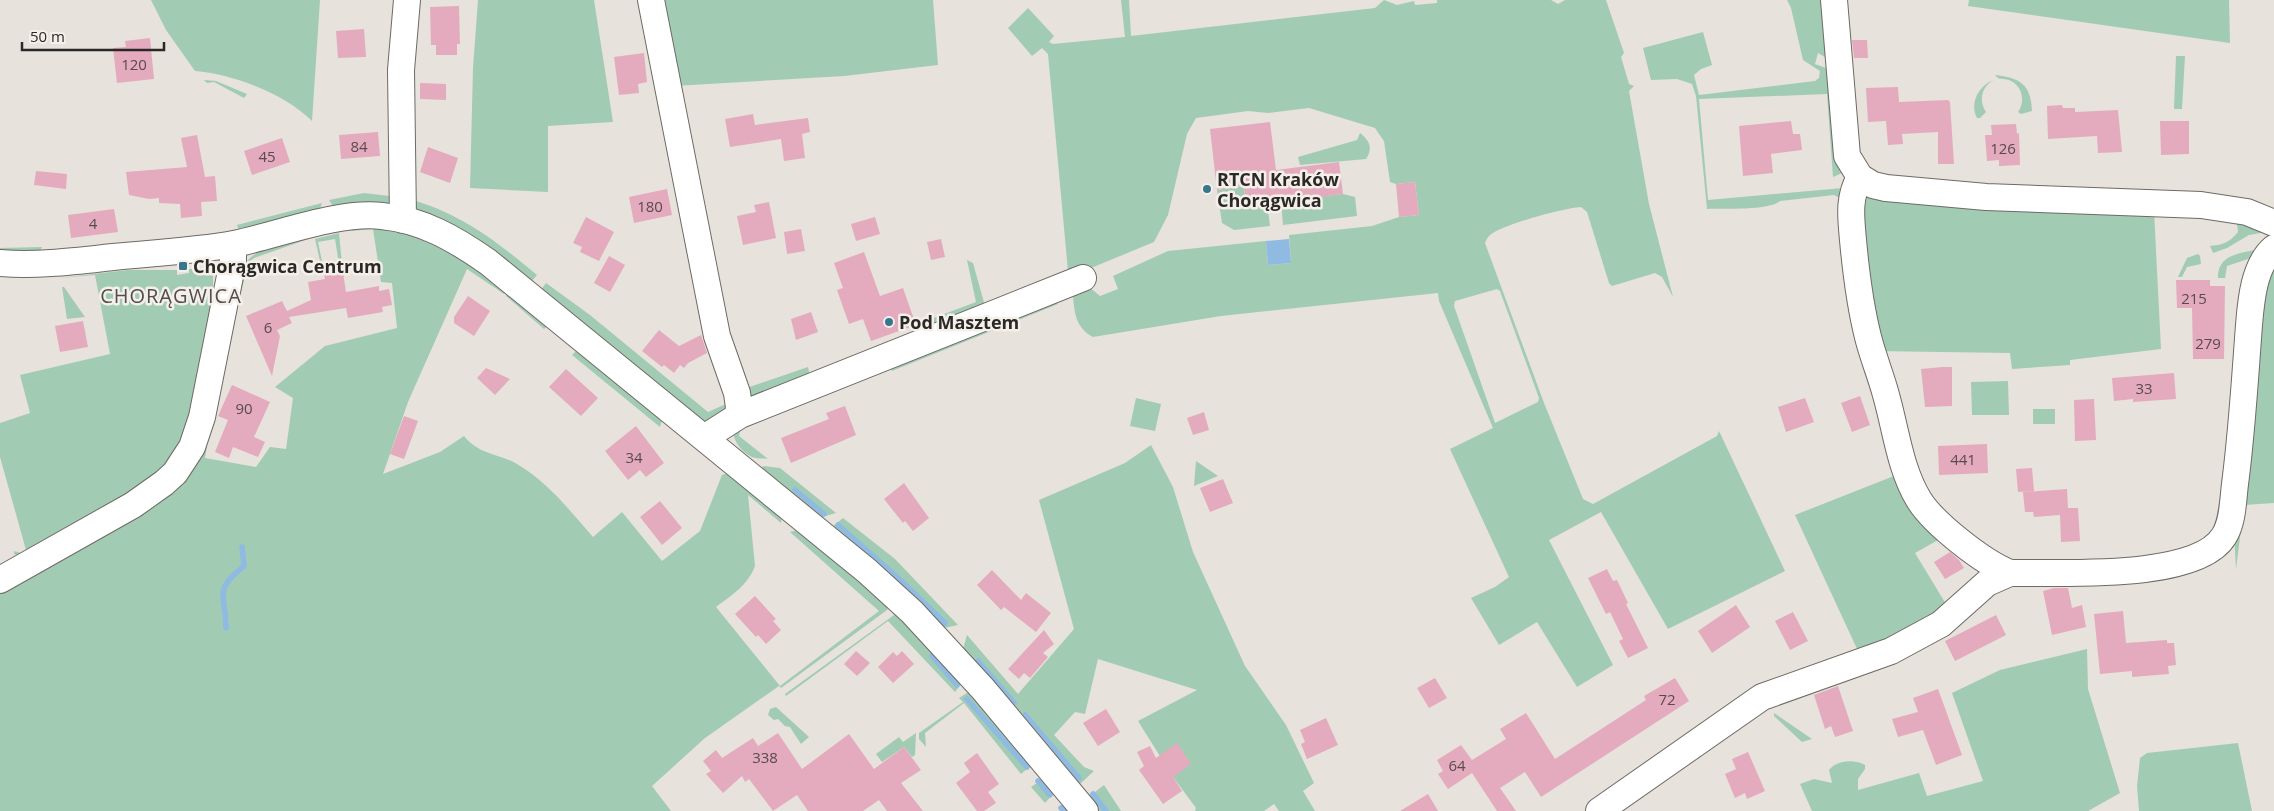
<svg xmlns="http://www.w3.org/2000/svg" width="2274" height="811" viewBox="0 0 2274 811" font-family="'Open Sans',sans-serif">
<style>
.green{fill:#a2cbb4;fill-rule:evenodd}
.water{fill:#8fbae1}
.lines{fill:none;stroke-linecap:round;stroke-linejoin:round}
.stream{stroke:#8fbae1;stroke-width:5.5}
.building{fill:#e4abbf}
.minor-casing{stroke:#6e6a65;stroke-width:28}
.minor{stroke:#fff;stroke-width:26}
.poi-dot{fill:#38768c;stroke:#f4efe9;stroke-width:2}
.labels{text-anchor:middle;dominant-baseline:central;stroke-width:5;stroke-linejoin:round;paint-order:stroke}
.number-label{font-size:15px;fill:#594a4d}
.poi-label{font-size:18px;font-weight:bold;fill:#2b2927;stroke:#f4efe9;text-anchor:start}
.quarter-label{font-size:20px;letter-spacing:1px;fill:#524e49;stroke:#f4efe9}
</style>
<rect width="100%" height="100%" fill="#e7e2dc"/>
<path class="green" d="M151,0H320L312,121C285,94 233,74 195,71L166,30Z
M478,0H594L613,122L548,126V192L470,188L473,68Z
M656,0H933L938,65L844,76L674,86Z
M1121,0H1129L1131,36L1375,8L1384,0L1397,5L1414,1L1415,5L1437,3V0H1551L1558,4L1565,0H1606L1624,53L1621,57L1629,84L1634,86L1629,91L1649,204L1673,297L1662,277L1655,273L1612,286L1609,283L1587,212L1581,207C1564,208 1500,225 1489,236C1487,238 1486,241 1485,243L1544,403L1583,499L1593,504L1717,436L1719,431L1785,571L1668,629L1601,512L1549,540L1613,665L1577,687L1537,622L1499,645L1471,598L1495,587L1509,577L1450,449L1493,428L1439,301L1438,293L1221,316L1093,337C1073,326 1075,310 1072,289L1088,286L1100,296L1118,289L1113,276L1168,251L1266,241L1268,265L1291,263L1289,235L1372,226L1399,217L1419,215L1415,182L1396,184L1390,182L1384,141L1375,128L1309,108L1268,113L1248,111L1196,118L1187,134L1168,215L1154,242L936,332L931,319L976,302L967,260L973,263L985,306L1068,271L1048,54L1042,48L1032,56L1008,28L1028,8L1054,36L1049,42L1053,44L1125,37ZM1497,289L1500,291L1539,398L1538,402L1495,423L1454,306L1455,301Z
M1787,0H1828V59L1818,53L1815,64L1826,68L1832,75L1844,168L1842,173L1833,177L1827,94L1699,99L1708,200L1843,188L1880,387L1947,535L1915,553L1949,609L1936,620L1858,651L1795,515L1899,474L1840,198L1834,195L1780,201C1769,211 1724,208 1707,209L1696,96L1692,84L1677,79L1651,80L1643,48L1703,32L1712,65L1701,69L1694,75L1699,95L1815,81L1819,78L1820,71L1803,60L1791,8Z
M1969,0H2229L2230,43L1968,6Z
M2176,56H2185L2182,109H2174Z
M1995,75C2020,78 2031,84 2032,111L2021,114L2018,112C2026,101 2022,85 2009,80C2003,78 1999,81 1995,75Z
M204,80L216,81L247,94L244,98L214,82L207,83Z
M1994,80C1982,86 1978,100 1986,112L1980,118H1977C1969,103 1979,85 1994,80Z
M1360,133C1370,141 1373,148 1366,159L1300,165L1298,157L1357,140Z
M1244,186L1246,206L1267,203L1270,226L1234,230L1222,223L1217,190Z
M364,193L398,197L396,205L336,211L329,200Z
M1343,194L1355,197L1357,216L1283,225L1281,201Z
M1860,194L2193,208L2267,232L2249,235L2227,248L2213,253L2210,246C2222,245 2229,243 2238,232L2237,224L2154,211L2161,349L2070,360V365L2012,369L2010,353L1874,351Z
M410,199C463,215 495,240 537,275L530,283L410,211Z
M322,203L319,212L240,234L237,225Z
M400,228L441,244L507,288L504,294L467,269L408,402L383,474L440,452L464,436C479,455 498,453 517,464C548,482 570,511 593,537L622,512L662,561L700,531L722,475L732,472L782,514L781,523L748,495L755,566C748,585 732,595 716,607L780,686L879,611L790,532L800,529L890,605L887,610L781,688L779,686L705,738L652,786L671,811H0V588L104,531L209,433L205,458L256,467L270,447L286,449L293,398L275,387L325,346L397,328L392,283L381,282L373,229L351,231L353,229Z
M339,233L342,264H339L335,239L318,242L323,266H330V268L322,270L315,239Z
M311,238L254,258L248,263L233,327C244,254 235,253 311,238Z
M42,247L39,253L0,254V248Z
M2256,250L2254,257L2227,266L2225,278H2218C2217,256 2238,253 2256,250Z
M2198,254L2200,256L2201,264L2187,267L2182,277H2178L2187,258Z
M2274,255V503L2244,505L2236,569L2234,533L2254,324Z
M201,268L209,271L213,276V309L192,421L168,470L20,556L14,554V551L21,553L26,550L0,457V423L30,413L20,375L110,354L95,275L59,278L128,270H177V275L189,273V269Z
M546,283L590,315L708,412L726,404L700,320L706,314L732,410L707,421H701L541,290Z
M62,287H64L85,317L67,319Z
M510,290L547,326L544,329L506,296Z
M1053,300L1058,304L892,371L891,367L741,426L739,436L768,459C764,458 756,459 752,457C741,452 731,439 734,428Z
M577,350L663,416L660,427L572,355Z
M808,367L811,382L746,408L741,390Z
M2008,381L2009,415H1972L1971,382Z
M1136,398L1161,404L1155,431L1130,426Z
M2033,409H2055V424H2033Z
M1151,445L1173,487L1193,552L1245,666L1286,725L1314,783L1303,791L1315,811H1279L1274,804L1264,811H1195L1196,808L1173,777L1138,721L1197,690L1098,659L1085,714L1075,712L1054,735L1084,767L1094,771L1080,784L1075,786L963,649L967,635L1018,694L1074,629L1039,500L1125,463Z
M1196,461L1218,476L1194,486Z
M764,466L780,468L836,513L819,518L761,468Z
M843,518L895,559L958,625L944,628L832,527Z
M898,614L963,682L955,692L888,621L786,696L785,694L894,615Z
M2087,649L2088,689L2120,793L2088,811H1812L1800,784L1814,779L1832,783L1829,770C1836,760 1855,759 1865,765V769L1858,779V790L1919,773L1927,796L1983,781L1952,693L2000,670Z
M967,693H971L1033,764L1021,774L964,703L925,733L926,747L919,739V733L963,702L959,698Z
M776,707L809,737L801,744L790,727L785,726L778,719L774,720L768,715L770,709Z
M1774,713L1812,739L1802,742L1774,716Z
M916,733L915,755L912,757L904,747L882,762L876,754L899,737L903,742Z
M2238,743L2252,811H2139L2137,786L2140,758L2147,753Z
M1044,778L1052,787L1053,794L1045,803L1031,787Z
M1104,785L1121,811H1095L1086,799Z"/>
<path class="water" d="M1289,239L1291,263L1268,265L1266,241Z"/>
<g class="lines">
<path class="stream" d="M795,490L824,514
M838,525L897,577L945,623
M226,628C226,595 212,591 244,566L242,547
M932,656L957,685
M978,661L1014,703
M967,699L1027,767
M1025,715L1079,778
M1038,781L1050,795
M1093,794L1106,811
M1061,808L1064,811"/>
</g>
<path class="building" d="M459,6L460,44H457V55H436V45H431L430,7Z
M364,29L366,57L338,58L336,31Z
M150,38L154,79L117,83L113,48L126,47L125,41Z
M1852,40H1867L1868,58H1854Z
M644,53L647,82L638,84L639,93L619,95L614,57Z
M420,83L446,84V100L420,99Z
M1898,87L1899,102L1948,100L1950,102L1954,164H1938V132L1902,134L1903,144L1888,145L1886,121L1868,122L1866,88Z
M2062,105L2063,108H2075V112L2118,110L2122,152L2098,153L2097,136L2048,139L2047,106Z
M753,114L755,125L808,118L810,132L802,134L805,158L784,161L781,139L730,147L725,119Z
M1791,121L1793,134H1800L1802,150L1771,154L1773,173L1743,176L1739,126Z
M2160,121H2189V154L2161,155Z
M1270,122L1276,170L1339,162L1343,194L1246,206L1244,186L1217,190L1210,129Z
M2016,124L2017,134L2019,133L2020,165L1999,166V160L1987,161L1985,135H1992L1991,125Z
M378,132L380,156L341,159L339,135Z
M197,135L205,177L215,176L217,201L201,202L202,216L181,218L180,204L159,203V198L149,199L129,195L126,172L187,167L181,138Z
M282,138L290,162L252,175L244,151Z
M428,147L458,158L450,183L420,172Z
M36,171L67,174L66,189L34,185Z
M1415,182L1419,215L1399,217L1396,184Z
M667,189L672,215L634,223L629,197Z
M769,202L776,238L743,245L737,216L756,212L754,205Z
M114,209L118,232L71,238L68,215Z
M586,217L614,232L599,261L580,252L582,247L573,243Z
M875,217L880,234L856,241L851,224Z
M801,229L805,251L787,254L784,232Z
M941,239L945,257L931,260L927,242Z
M864,252L880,296L903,288L916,325L871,341L863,319L849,324L837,290L843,288L834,263Z
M609,256L625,265L610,292L594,283Z
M342,266L346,292L379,286V291L389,289L392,305L382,307L383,312L348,318L346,308L289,317L292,323L277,330L280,336L272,376L246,316L282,301L287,311L311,300L308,282L325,279L323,269Z
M2176,280H2210V286H2225L2224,359H2193L2192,308H2177Z
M468,296L490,311L474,336L454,323V317Z
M811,312L818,332L796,340L791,319Z
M83,321L88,347L60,352L55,326Z
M659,330L679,346L701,335L707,353L688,363L684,368L680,365L674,373L664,365L662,367L642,351Z
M1942,367H1952V406L1925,407L1921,369Z
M486,368L510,379L495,395L477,378Z
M566,369L598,398L581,416L549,387Z
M2174,373L2176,399L2133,402V399L2114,401L2112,378Z
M232,385L270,402L254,437L265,442L258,457L233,447L229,458L215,452L228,420L218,416Z
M1860,396L1870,425L1852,432L1841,403Z
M1805,398L1814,422L1786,432L1778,407Z
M2094,399L2096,440L2075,441L2074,400Z
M845,406L856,435L791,463L781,438L829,419L826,413Z
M1204,412L1209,430L1193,435L1187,418Z
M404,416L418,421L404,459L390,454Z
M636,426L664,463L646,477L640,470L628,480L605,451Z
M1987,444L1988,473L1939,475L1938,446Z
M2032,468L2034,491L2018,492L2016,469Z
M1223,479L1233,503L1210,512L1200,488Z
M904,483L929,518L913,531L905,521L903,523L884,499Z
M2067,489L2068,508H2078L2080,541L2061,542L2060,515L2034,517L2033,512H2025L2023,492Z
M660,501L682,528L662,545L640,517Z
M1950,552L1959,560L1964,568L1945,579L1934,562Z
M1607,569L1613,581L1617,580L1628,603L1626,604L1648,648L1628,658L1619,641L1623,639L1610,612L1606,614L1588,578Z
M992,570L1021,600L1026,593L1051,613L1036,632L1004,607L1001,610L977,585Z
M2054,588H2068L2072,608L2082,605L2086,627L2052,635L2043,591Z
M755,596L776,619L773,621L781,630L766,644L758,635L756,637L735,614Z
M1736,605L1750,627L1712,653L1698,631Z
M2123,611L2126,643L2167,640V643H2174L2176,665L2168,666L2169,674L2132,677V671L2100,674L2094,614Z
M1793,612L1808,641L1790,650L1775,621Z
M1996,615L2006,635L1955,661L1945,641Z
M1044,630L1054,644L1043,653L1048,657L1030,678L1024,673L1019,679L1008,669Z
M856,651L870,663L857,676L844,664Z
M902,651L914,664L893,683L878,667L893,652L897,656Z
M1435,678L1447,698L1429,708L1417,688Z
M1675,678L1689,701L1541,797L1525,772L1500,788L1516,811H1497L1472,773L1448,789L1438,774L1443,771L1437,760L1461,745L1472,760L1506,739L1500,729L1526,713L1555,759L1646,700L1644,696Z
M1838,686L1853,731L1835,737L1831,726L1825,729L1814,695Z
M1938,689L1962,755L1936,765L1923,730L1898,737L1892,719L1918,712L1913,698Z
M1106,709L1120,732L1098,746L1083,723Z
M1326,718L1338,745L1307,759L1301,744L1305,742L1300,730Z
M778,733L802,769L849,734L874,769L904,747L921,770L901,783L923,811H887L879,800L863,811H808L797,795L773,811L749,779L745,782L742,776L723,793L706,774L711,771L703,761L716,750L722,758L753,738L758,746Z
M1177,743L1191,764L1173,777L1182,791L1163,804L1139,770L1144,766L1137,752L1150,746L1156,758Z
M1748,752L1765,791L1747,799L1745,793L1735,798L1725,774L1736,769L1732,759Z
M977,753L999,784L988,792L996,803L984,811H977L956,783L970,772L964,763Z
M1428,794L1438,811H1400Z"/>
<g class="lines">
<g class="minor-casing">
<path id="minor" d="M651,0L717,336L737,393L740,415
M1834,0L1847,156L1860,177L1873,185L1886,188L1986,197L2201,205L2247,212L2274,223
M1860,177C1848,198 1851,217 1853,240C1856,273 1860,305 1868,337C1873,357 1881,376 1886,395C1896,430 1900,469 1919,500C1934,524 1984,563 2010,573
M403,220L401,70L407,0
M0,263C38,266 76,261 113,257C153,253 194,251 234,244C278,235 338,211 382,216C423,220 455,239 488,262L867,571L912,612L983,689L1085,811
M704,438L740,415L1083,278
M0,580L133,505L164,483L175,473L192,447L202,417L233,261V244
M1599,811L1762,697L1891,651L1941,624L1987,583L2010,573C2058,572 2197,581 2224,536C2233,522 2233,500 2235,484C2242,431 2245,378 2249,325C2251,300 2254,265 2274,248"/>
</g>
<use href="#minor" class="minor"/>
</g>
<g class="poi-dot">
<circle cx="1207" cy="189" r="5"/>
<rect x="178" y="261" width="10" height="10" rx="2.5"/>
<circle cx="889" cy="322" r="5"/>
</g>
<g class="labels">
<g class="number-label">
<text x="134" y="64">120</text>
<text x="359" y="146">84</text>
<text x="2003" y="148">126</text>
<text x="267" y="156">45</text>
<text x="650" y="206">180</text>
<text x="93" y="223">4</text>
<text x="2194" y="298">215</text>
<text x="268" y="327">6</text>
<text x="2208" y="343">279</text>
<text x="2144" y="388">33</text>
<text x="244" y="408">90</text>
<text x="634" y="457">34</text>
<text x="1963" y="459">441</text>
<text x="1667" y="699">72</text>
<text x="765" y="757">338</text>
<text x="1457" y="765">64</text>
</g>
<g class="poi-label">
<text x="1217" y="179">RTCN Kraków<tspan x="1217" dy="21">Chorągwica</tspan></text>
<text x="193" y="266">Chorągwica Centrum</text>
<text x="899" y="322">Pod Masztem</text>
</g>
<g class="quarter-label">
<text x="171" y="295">CHORĄGWICA</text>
</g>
</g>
<path d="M22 42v8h142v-8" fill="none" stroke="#2b2927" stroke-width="2.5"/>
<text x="30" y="42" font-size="15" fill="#2b2927" stroke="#f4efe9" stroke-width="4" paint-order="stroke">50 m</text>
</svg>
